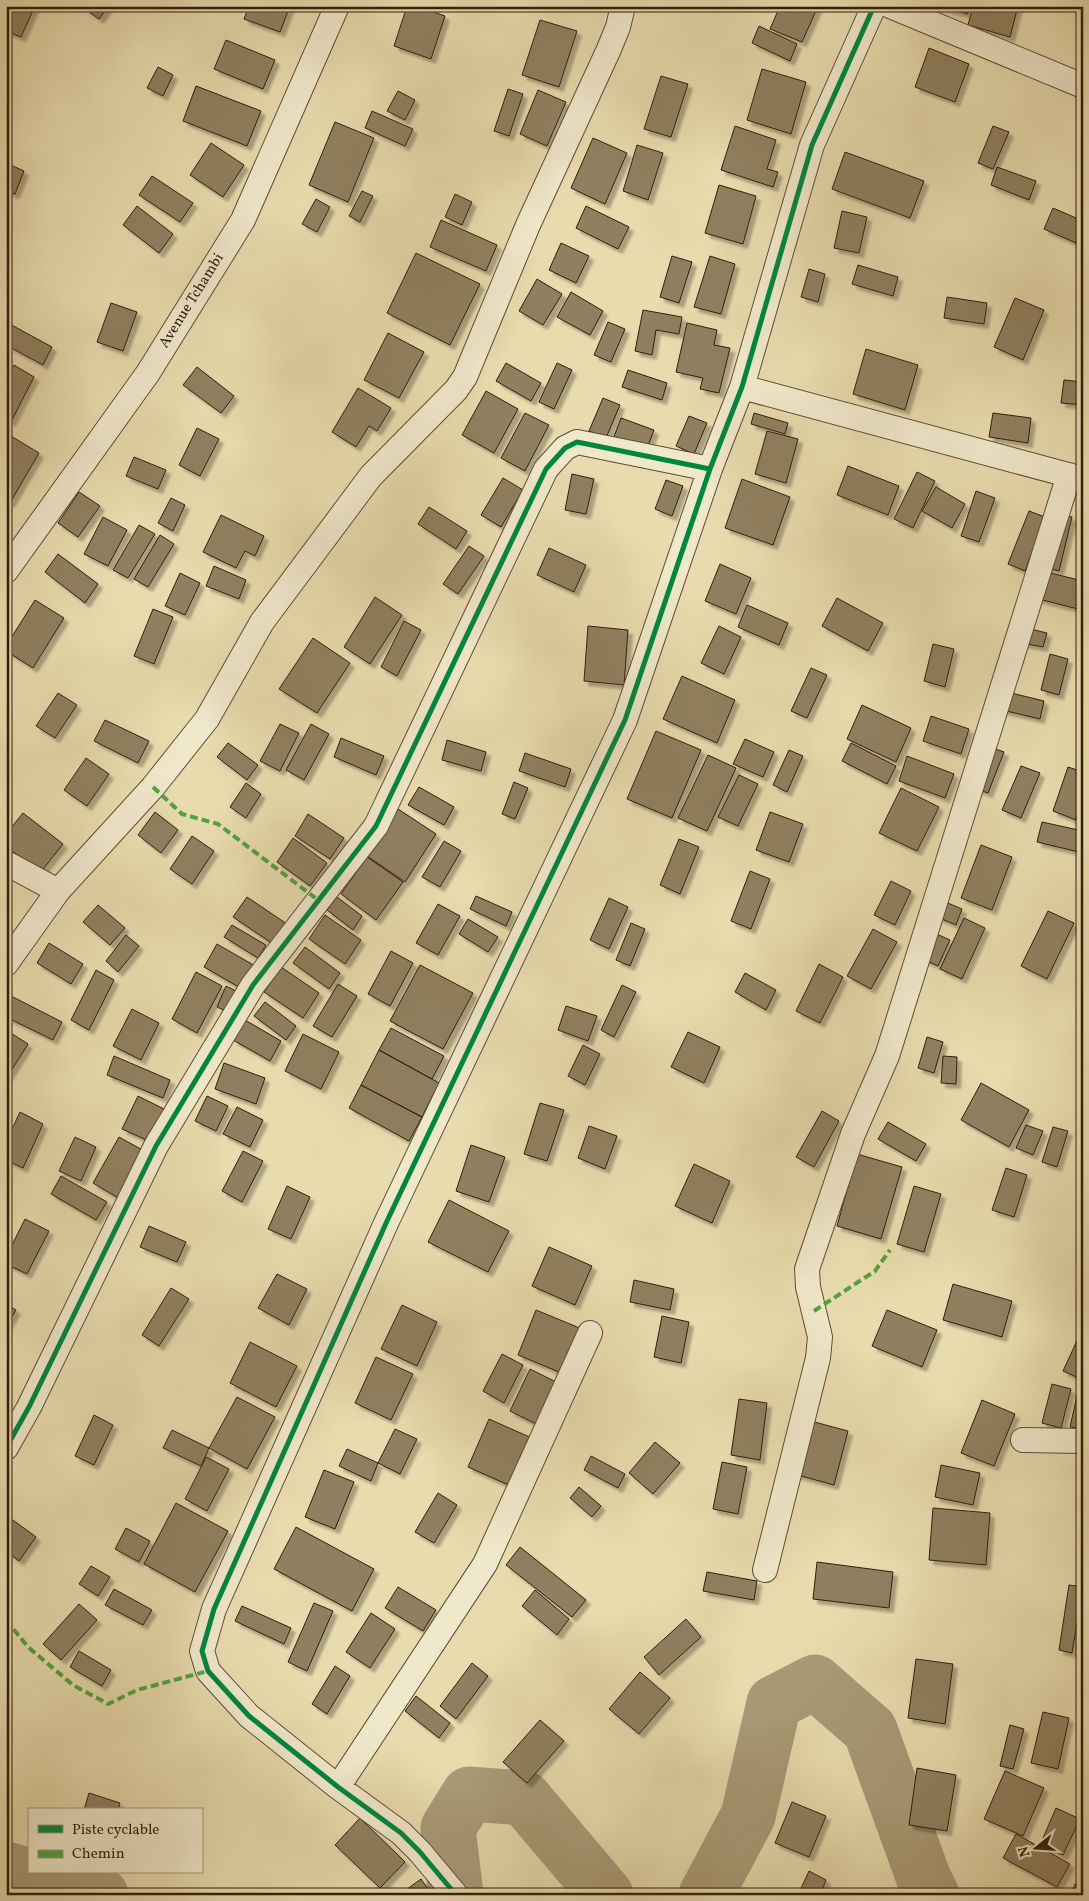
<svg xmlns="http://www.w3.org/2000/svg" width="1089" height="1901" viewBox="0 0 1089 1901" font-family="Vollkorn,serif">
<style>
.lines{fill:none;stroke-linecap:round;stroke-linejoin:round}
.river{stroke:#a99a77;stroke-width:55}
.building{fill:#908061;stroke:#301d0f;filter:url(#shadow)}
.street-casing{stroke:#5e4c36;stroke-width:26}
.street{stroke:#f0e8ca;stroke-width:24}
.quiet{stroke:#52a23f;stroke-width:4;stroke-dasharray:8 4;stroke-linecap:butt}
.cycleway-casing{stroke:#f0e8ca;stroke-width:8}
.cycleway{stroke:#00873e;stroke-width:5}
.labels{text-anchor:middle;dominant-baseline:central;stroke-width:5;stroke-linejoin:round;paint-order:stroke}
.street-label{font-size:15px;fill:#301d0f;stroke:#f0e8ca}
</style>
<defs>
<filter id="shadow"><feDropShadow dx="4.5" dy="4.5" stdDeviation="1" flood-color="#0004"/></filter>
</defs>
<rect width="100%" height="100%" fill="#e8dbad"/>
<filter id="stains"><feTurbulence type="fractalNoise" baseFrequency=".004" numOctaves="4"/><feColorMatrix values="0 0 0 0 .2 0 0 0 0 .09 0 0 0 0 .02 0 0 0 .5 -.17"/></filter>
<radialGradient id="worn" r=".72"><stop offset=".6" stop-color="#630" stop-opacity="0"/><stop offset="1" stop-color="#630" stop-opacity=".3"/></radialGradient>
<g class="lines">
<path class="river" d="M6,1869L101,1895
M456,1895L448,1828L469,1794L524,1798L606,1895
M706,1895L748,1816L774,1703L815,1682L870,1730L924,1879L932,1895"/>
</g>
<path class="building" d="M6,6H35L21,37L6,31Z
M81,6H109L99,19Z
M249,6H290L280,32L244,19Z
M407,6H416L445,16L431,59L394,46Z
M780,6H818L802,42L770,29Z
M937,6H969L968,14Z
M973,6H1018L1010,37L968,25Z
M540,20L577,31L559,87L522,75Z
M759,26L797,44L790,61L752,43Z
M226,40L275,60L263,89L214,69Z
M929,48L969,64L955,102L915,87Z
M158,67L173,75L163,96L147,88Z
M762,69L806,82L791,134L747,120Z
M661,76L688,84L671,137L644,129Z
M196,86L261,111L247,146L183,121Z
M508,89L523,94L509,136L494,131Z
M538,90L566,102L547,146L520,134Z
M398,91L415,100L405,120L387,111Z
M372,111L413,129L405,146L365,128Z
M335,122L374,138L348,202L309,185Z
M735,126L776,140L767,169L778,172L773,187L721,170Z
M993,126L1009,132L993,169L978,163Z
M593,138L627,153L605,204L571,188Z
M211,143L244,165L223,197L190,175Z
M637,145L663,153L648,200L623,191Z
M845,152L924,181L910,218L832,189Z
M6,163L24,171L15,194L6,191Z
M997,167L1036,181L1029,200L991,185Z
M152,176L193,203L180,222L139,195Z
M719,185L756,196L743,244L705,233Z
M362,191L373,196L360,222L349,216Z
M455,194L472,202L462,225L445,217Z
M316,199L330,207L317,232L302,224Z
M137,206L173,234L159,253L123,225Z
M586,206L629,227L618,249L576,228Z
M1053,208L1083,221V246L1044,229Z
M842,211L867,217L859,253L834,248Z
M441,220L497,245L486,271L430,247Z
M561,243L589,256L576,283L549,270Z
M416,253L480,284L450,345L387,313Z
M672,256L692,262L679,303L660,297Z
M710,256L735,264L721,314L694,307Z
M858,265L898,277L893,296L852,284Z
M809,269L825,274L818,302L801,297Z
M537,279L562,294L543,325L519,311Z
M571,292L603,311L590,335L557,317Z
M947,297L987,303L984,324L944,318Z
M1015,298L1044,310L1023,360L994,347Z
M111,303L137,312L123,351L97,342Z
M643,310L682,317L679,334L656,330L652,355L635,351Z
M6,322L52,347L43,365L6,345Z
M608,322L625,329L611,362L594,355Z
M687,323L717,330L714,345L730,348L719,393L700,389L703,378L676,372Z
M388,333L424,352L399,398L364,380Z
M866,349L918,365L905,410L853,394Z
M506,363L541,383L531,401L496,381Z
M557,363L572,370L554,409L539,402Z
M14,365L34,377L11,422L6,419V380Z
M197,367L234,396L221,413L183,385Z
M628,370L667,383L662,400L622,387Z
M1064,380L1083,382V405L1061,403Z
M358,388L391,408L377,431L369,426L356,447L332,432Z
M486,391L518,409L494,453L462,435Z
M603,398L620,405L606,438L589,431Z
M525,413L549,425L525,471L501,458Z
M754,413L788,423L785,434L751,424Z
M993,413L1031,418L1028,443L989,437Z
M689,416L707,423L694,454L676,446Z
M621,418L654,430L645,454L612,442Z
M197,428L219,439L200,476L179,465Z
M767,431L798,439L786,483L755,474Z
M6,433L39,453L10,503L6,501Z
M134,457L166,470L158,489L126,476Z
M848,466L899,486L888,515L837,495Z
M917,472L935,481L913,528L894,519Z
M572,474L594,479L586,514L565,510Z
M503,478L523,490L501,527L481,515Z
M742,479L790,497L773,545L725,528Z
M666,480L683,486L672,516L655,509Z
M936,487L965,504L952,528L922,511Z
M976,491L995,498L979,542L961,536Z
M79,492L100,506L78,537L58,523Z
M171,498L185,505L173,531L158,523Z
M429,507L467,531L456,549L418,524Z
M1029,511L1045,517L1025,571L1008,564Z
M1050,511L1072,517L1059,571L1037,565Z
M221,515L264,536L255,556L245,551L236,568L203,552Z
M103,517L127,530L108,566L84,554Z
M139,525L155,534L128,578L113,570Z
M160,535L174,544L148,587L134,579Z
M469,546L484,556L458,594L443,584Z
M549,548L586,565L574,592L537,575Z
M58,554L98,584L85,603L45,572Z
M720,564L751,578L736,614L705,601Z
M214,566L246,580L239,599L206,586Z
M1034,569L1083,581L1082,610L1027,596Z
M180,573L200,583L185,615L165,606Z
M375,597L402,615L370,664L344,647Z
M837,598L883,623L868,651L822,626Z
M35,600L64,618L33,668L6,651V646Z
M747,605L788,623L779,645L738,627Z
M153,609L173,617L154,664L134,656Z
M404,621L421,630L397,676L381,667Z
M588,626L628,630L624,685L584,681Z
M719,626L741,637L724,674L701,663Z
M1018,626L1047,633L1043,647L1016,642Z
M313,638L350,663L317,713L279,689Z
M933,644L954,649L945,687L924,681Z
M1050,654L1068,659L1059,695L1041,690Z
M811,668L827,675L807,718L791,711Z
M682,676L735,700L717,743L663,719Z
M999,690L1044,701L1040,719L994,708Z
M58,693L77,705L55,738L36,726Z
M862,705L911,728L896,762L847,739Z
M931,716L969,729L961,754L923,741Z
M105,720L149,741L138,763L94,741Z
M280,724L299,733L280,771L260,761Z
M311,724L329,734L304,780L286,770Z
M656,731L701,750L672,818L627,799Z
M341,738L384,756L376,775L334,757Z
M745,739L774,752L763,777L733,764Z
M447,740L486,752L481,771L442,760Z
M228,743L258,765L247,780L217,757Z
M851,743L896,766L887,784L842,761Z
M982,744L1004,752L988,793L968,786Z
M789,750L803,756L787,792L773,785Z
M525,753L571,769L565,787L519,771Z
M708,755L736,768L707,831L678,818Z
M907,756L954,774L945,798L899,781Z
M86,758L109,774L87,806L64,790Z
M1021,766L1040,773L1021,818L1002,810Z
M1068,767L1083,772V800L1076,820L1053,811Z
M739,775L758,784L738,826L718,817Z
M514,782L528,788L515,819L502,814Z
M246,783L261,794L246,818L230,807Z
M419,787L454,807L444,825L408,805Z
M901,788L939,807L917,851L879,833Z
M398,809L436,834L405,882L367,856Z
M155,812L178,830L161,853L138,835Z
M770,812L803,824L789,862L756,850Z
M23,813L63,844L40,873L6,846V834Z
M308,814L344,838L330,859L295,836Z
M1042,822L1083,831V853L1037,842Z
M192,836L214,851L192,884L170,869Z
M293,838L327,863L310,886L277,862Z
M679,839L699,847L680,894L660,885Z
M444,841L461,851L440,887L422,877Z
M981,845L1012,857L992,910L961,898Z
M367,857L403,882L376,920L341,894Z
M750,871L770,879L751,929L731,921Z
M891,881L911,891L895,925L874,915Z
M476,896L512,912L506,926L470,909Z
M247,897L287,924L273,944L233,917Z
M337,897L362,916L353,930L327,910Z
M609,898L628,907L609,949L590,940Z
M936,898L962,909L956,925L930,914Z
M438,904L460,916L438,955L416,943Z
M98,905L125,928L110,945L83,922Z
M1048,911L1074,923L1047,979L1021,966Z
M325,915L361,940L345,964L309,939Z
M964,918L985,928L962,979L940,969Z
M468,919L498,937L488,952L459,934Z
M631,923L645,929L630,966L616,960Z
M232,925L266,945L258,958L224,937Z
M923,928L950,940L938,966L912,954Z
M873,929L897,942L871,989L847,976Z
M126,935L139,946L118,972L106,961Z
M49,943L83,964L71,984L37,963Z
M217,944L257,967L244,990L204,967Z
M305,947L340,973L329,989L293,963Z
M391,951L413,963L390,1006L368,994Z
M819,964L843,977L820,1023L796,1011Z
M420,965L473,993L443,1049L390,1021Z
M281,967L319,993L303,1018L264,992Z
M96,970L114,980L89,1030L71,1020Z
M196,972L222,986L197,1033L172,1019Z
M745,973L776,990L766,1010L735,992Z
M338,984L357,996L332,1037L313,1026Z
M622,985L636,992L614,1037L601,1030Z
M226,986L240,993L231,1013L217,1007Z
M9,995L62,1022L53,1040L6,1017V1001Z
M265,1002L296,1026L286,1040L254,1016Z
M566,1006L597,1016L588,1041L558,1030Z
M132,1009L159,1023L141,1060L113,1046Z
M245,1020L281,1041L270,1061L233,1040Z
M391,1028L444,1056L432,1079L379,1050Z
M6,1030L28,1044L6,1079Z
M688,1032L720,1047L704,1083L671,1067Z
M303,1034L339,1052L321,1089L285,1071Z
M927,1037L943,1042L934,1073L918,1068Z
M583,1045L600,1054L585,1085L568,1076Z
M379,1050L439,1083L422,1117L361,1085Z
M114,1056L170,1080L163,1098L107,1075Z
M943,1056L957,1057L956,1084L941,1083Z
M224,1063L265,1078L256,1104L215,1089Z
M981,1083L1029,1110L1009,1147L961,1120Z
M361,1085L422,1117L409,1141L349,1108Z
M138,1096L166,1110L151,1142L122,1129Z
M207,1096L228,1106L216,1131L195,1121Z
M540,1103L564,1110L547,1161L524,1154Z
M237,1107L263,1120L250,1147L223,1134Z
M822,1111L839,1121L814,1167L796,1157Z
M20,1112L43,1124L23,1168L6,1160V1142Z
M888,1122L926,1144L916,1161L878,1139Z
M1026,1125L1043,1131L1033,1155L1016,1148Z
M589,1126L617,1136L605,1169L578,1158Z
M1053,1127L1068,1131L1057,1167L1042,1162Z
M75,1137L96,1147L81,1181L59,1171Z
M119,1137L146,1152L120,1199L93,1183Z
M471,1145L505,1157L489,1202L456,1191Z
M243,1151L263,1161L242,1202L222,1191Z
M857,1154L902,1167L881,1239L837,1226Z
M694,1164L730,1181L712,1223L675,1206Z
M1006,1168L1027,1175L1014,1217L992,1210Z
M61,1176L107,1202L96,1220L51,1194Z
M287,1186L310,1197L291,1239L268,1229Z
M914,1186L941,1194L924,1252L897,1244Z
M449,1200L509,1231L488,1272L428,1242Z
M25,1219L49,1231L27,1274L6,1264V1257Z
M149,1226L186,1242L177,1262L140,1247Z
M549,1247L592,1266L575,1305L532,1286Z
M277,1274L307,1289L289,1325L258,1308Z
M634,1280L674,1289L670,1310L630,1302Z
M953,1284L1012,1301L1002,1337L943,1320Z
M171,1288L189,1299L159,1346L142,1335Z
M6,1304L16,1310L6,1327Z
M402,1305L437,1322L417,1366L381,1349Z
M536,1310L582,1329L564,1374L518,1355Z
M887,1310L937,1330L922,1367L872,1346Z
M662,1316L689,1322L681,1363L654,1357Z
M1081,1332H1083V1380L1063,1371Z
M250,1342L297,1366L276,1407L230,1383Z
M502,1354L523,1365L504,1403L483,1391Z
M376,1357L413,1374L391,1420L355,1403Z
M530,1369L560,1384L540,1426L510,1411Z
M1052,1384L1071,1389L1061,1428L1042,1423Z
M1078,1391L1083,1392V1429L1070,1427Z
M237,1397L275,1417L247,1469L209,1448Z
M739,1399L767,1403L760,1460L731,1455Z
M982,1400L1015,1414L994,1466L961,1453Z
M94,1415L113,1425L94,1465L75,1456Z
M489,1419L534,1439L513,1487L468,1467Z
M807,1420L848,1431L834,1485L794,1474Z
M395,1429L417,1439L400,1474L378,1463Z
M172,1430L209,1448L201,1466L163,1448Z
M655,1442L680,1463L653,1494L629,1473Z
M347,1449L378,1463L371,1481L339,1466Z
M591,1456L625,1474L618,1488L584,1470Z
M206,1457L229,1469L207,1511L185,1499Z
M722,1462L747,1467L738,1514L713,1509Z
M941,1465L980,1473L973,1505L935,1497Z
M324,1470L354,1482L335,1529L305,1517Z
M579,1487L601,1506L592,1517L570,1498Z
M438,1493L457,1505L434,1543L415,1532Z
M176,1503L228,1531L195,1592L144,1564Z
M933,1508L990,1513L986,1565L929,1560Z
M6,1515L36,1537L19,1561L6,1551Z
M296,1527L374,1569L352,1611L274,1569Z
M126,1528L150,1541L139,1562L115,1549Z
M520,1547L586,1600L572,1617L506,1565Z
M817,1562L893,1572L889,1608L813,1599Z
M91,1566L110,1577L98,1596L79,1584Z
M707,1572L757,1581L754,1600L703,1591Z
M1069,1585L1083,1587L1072,1653L1059,1650Z
M398,1587L436,1610L423,1631L385,1608Z
M114,1589L152,1610L143,1625L105,1605Z
M535,1590L569,1619L557,1635L522,1606Z
M314,1603L333,1611L307,1671L288,1662Z
M79,1604L97,1620L61,1660L43,1644Z
M242,1606L291,1628L284,1644L235,1621Z
M371,1613L395,1629L370,1668L346,1652Z
M686,1619L701,1637L659,1675L644,1657Z
M79,1651L111,1670L102,1686L70,1667Z
M916,1659L953,1664L945,1724L908,1718Z
M472,1663L488,1676L456,1719L440,1706Z
M335,1666L350,1676L327,1714L312,1704Z
M640,1672L670,1698L639,1734L609,1709Z
M416,1696L450,1723L439,1738L405,1711Z
M1043,1712L1069,1718L1058,1769L1031,1763Z
M540,1720L564,1741L527,1783L503,1762Z
M1010,1725L1024,1729L1013,1769L1000,1766Z
M917,1768L956,1775L947,1831L909,1825Z
M1005,1771L1044,1788L1023,1836L984,1819Z
M89,1793L120,1803L118,1810H84Z
M792,1802L826,1816L809,1857L775,1843Z
M1056,1808L1080,1819L1063,1855L1040,1845Z
M360,1818L405,1862L380,1888L335,1845Z
M1016,1834L1070,1864L1057,1887L1003,1858Z
M809,1871L826,1880L820,1895H798Z
M421,1879L432,1895H399Z
M1075,1884L1083,1887V1895H1071Z"/>
<g class="lines">
<g class="street-casing">
<path id="street" d="M890,6L1083,86
M742,387L1083,479
M6,571L148,373L243,220L337,6
M6,863L58,891
M6,964L58,891L153,787L207,719L262,622L371,476L456,390L465,377L528,225L609,49L618,27L623,6
M1023,1440L1083,1441
M6,1448L29,1407L156,1146L253,985L376,826L546,469L565,448L577,442L710,469
M765,1570L818,1358L820,1337L808,1287L807,1269L853,1134L887,1056L1069,475
M338,1787L485,1564L590,1333
M456,1895L420,1852L401,1833L338,1787L249,1716L208,1671L202,1651L214,1609L387,1221L625,720L710,469L742,387L812,145L874,6"/>
</g>
<use href="#street" class="street"/>
<path class="quiet" d="M153,787L182,814L218,824L318,900
M814,1311L875,1271L890,1250
M6,1620L28,1647L73,1685L108,1704L137,1690L208,1671"/>
<g class="cycleway-casing">
<path id="cycleway" d="M6,1448L29,1407L156,1146L253,985L376,826L546,469L565,448L577,442L710,469
M456,1895L420,1852L401,1833L338,1787L249,1716L208,1671L202,1651L214,1609L387,1221L625,720L710,469L742,387L812,145L874,6"/>
</g>
<use href="#cycleway" class="cycleway"/>
</g>
<g class="labels">
<g class="street-label">
<text transform="translate(192 301) rotate(-58)">Avenue Tchambi</text>
</g>
</g>
<rect width="1089" height="1901" fill="none" stroke="#e8dbad" stroke-width="25"/>
<rect x="8" y="8" width="1074" height="1886" fill="none" stroke="#301d0f" stroke-width="2.5"/>
<rect x="12" y="12" width="1064" height="1876" fill="none" stroke="#301d0f"/>
<rect x="28" y="1808" width="175" height="65" fill="#f0e8ca" stroke="#a3977f"/>
<rect x="38" y="1825" width="25" height="8" fill="#00873e" stroke="#a3977f"/>
<text x="72" y="1834" font-size="15" fill="#301d0f">Piste cyclable</text>
<rect x="38" y="1850" width="25" height="8" fill="#52a23f" stroke="#a3977f"/>
<text x="72" y="1858" font-size="15" fill="#301d0f">Chemin</text>
<g transform="translate(1036 1848) rotate(253)" stroke="#f0e8ca" stroke-width="4" paint-order="stroke">
<path d="M0-4L9 19L0 12L-9 19Z" fill="#301d0f"/>
<text y="-8" font-size="14" font-weight="bold" text-anchor="middle" fill="#301d0f">N</text>
</g>
<rect width="100%" height="100%" filter="url(#stains)"/>
<rect width="100%" height="100%" fill="url(#worn)"/>
</svg>
